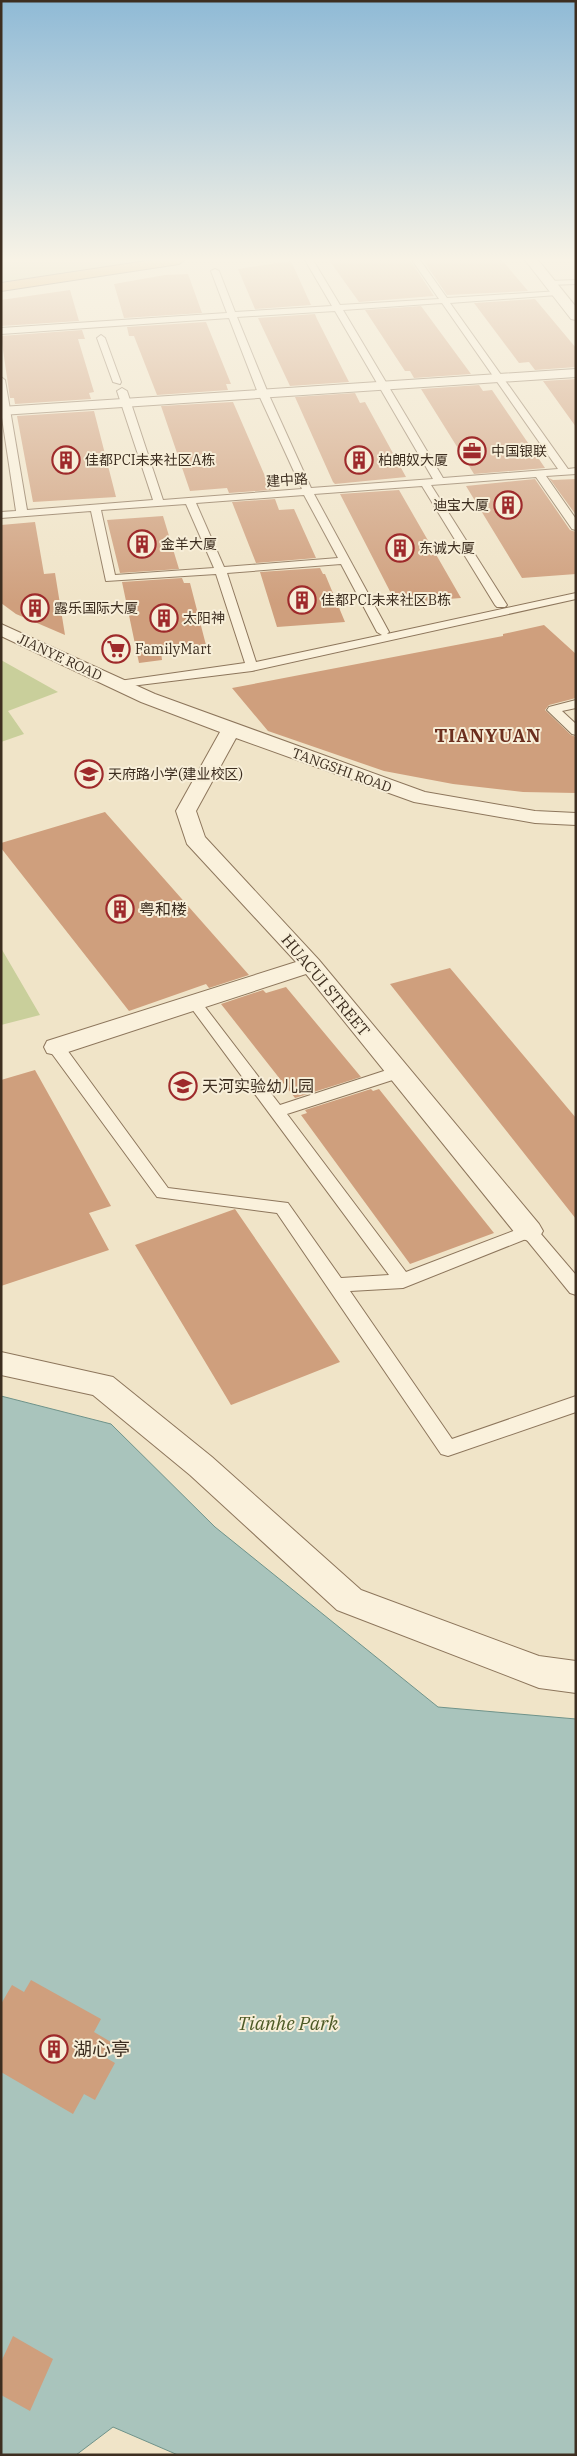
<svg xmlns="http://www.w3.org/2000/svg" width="577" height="2456" viewBox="0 0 577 2456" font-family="'IBM Plex Serif','Noto Sans SC',serif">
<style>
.green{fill:#c9cf9b}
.water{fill:#a9c4bc;stroke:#6f938a}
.building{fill:#cf9f7d}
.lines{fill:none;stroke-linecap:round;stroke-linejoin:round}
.lane-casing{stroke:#8d765c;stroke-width:2}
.street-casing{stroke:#8d765c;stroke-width:2}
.highway-casing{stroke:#5b4430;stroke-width:2}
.lane{fill:#faf1dc;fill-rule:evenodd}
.street{fill:#faf1dc;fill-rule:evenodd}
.highway{fill:#e0a458;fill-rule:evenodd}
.labels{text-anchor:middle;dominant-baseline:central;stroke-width:4;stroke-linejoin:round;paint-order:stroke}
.far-poi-label{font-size:14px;fill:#3d2e20;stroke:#f7eed8;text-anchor:start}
.far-street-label{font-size:14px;fill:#3d2e20;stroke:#f7eed8}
.poi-label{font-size:16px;fill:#3d2e20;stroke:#f7eed8;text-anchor:start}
.street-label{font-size:16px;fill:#3d2e20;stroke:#f7eed8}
.far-district-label{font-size:18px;font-weight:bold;letter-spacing:1px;fill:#6b2e1e;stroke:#f7eed8}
.near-park-label{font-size:19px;font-style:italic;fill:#4d5a26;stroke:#f7eed8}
.near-poi-label{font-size:19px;fill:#3d2e20;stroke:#f7eed8;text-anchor:start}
</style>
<rect width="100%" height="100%" fill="#f0e4c8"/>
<path class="green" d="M1,260H161L1,282Z
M1,660L58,692L8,711L24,734L1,742Z
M1,948L40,1015L1,1025Z"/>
<path class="water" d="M1,1396L111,1424L215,1527L438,1707L576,1719V2455H178L113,2427L76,2455H1Z"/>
<path class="building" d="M329,260H410L434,296L359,302Z
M423,260H502L528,291L447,295Z
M291,261L311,305L255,309L238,269Z
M188,274L202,313L124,318L114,284L165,275Z
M70,290L79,321L1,326V300Z
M535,299L576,348V367L535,370L529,362L519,363L474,303Z
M421,306L471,374L414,378L410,371H405L365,310Z
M315,314L317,319L349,382L290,386L258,318Z
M206,322L231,384H226L228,390L157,395L134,336H129L127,327Z
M82,330L85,339H78L94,392L89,393L91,399L15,404L14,398H10L1,336Z
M576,379V427L543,381Z
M479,385L483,391L492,390L545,468L474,474L421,389Z
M355,393L360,403L365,402L406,477L335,484L333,482L295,397Z
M233,402L271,490L229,493L227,488L190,491L161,406Z
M94,411L116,497L33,502L17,416Z
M549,478L553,480L576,479V515Z
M535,479L570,530L576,532V574L522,578L466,486Z
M399,490L461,598L396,603L340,494Z
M275,499L279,510L294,509L316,558L256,563L232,502Z
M163,516L179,569L120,573L107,520Z
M35,522L44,574L55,573L65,635L16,614L1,603V525Z
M320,568L323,574H325L345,622L277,627L260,572Z
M182,578L184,583H190L207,649L161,652L162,660L139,663L122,582Z
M544,625L576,654V698L549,705L545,710L571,735L576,737V793L523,792L453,784L384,771L268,731L232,688L503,636V634Z
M105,812L249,975L209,988L206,984L129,1011L1,848V843Z
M450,968L576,1118V1219L390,984Z
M286,987L361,1077L295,1098L221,1004L263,990L266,993Z
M35,1070L111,1206L89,1213L109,1250L1,1286V1080Z
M371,1089L373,1091L379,1089L494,1233L410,1264L301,1115L307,1113L305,1110Z
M235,1209L340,1362L231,1405L135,1245Z
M31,1980L101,2019L94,2032L111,2042L103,2056L115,2063L95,2100L84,2094L73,2114L1,2072V2004L12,1985L24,1992Z
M13,2336L53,2359L30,2411L1,2395V2362Z"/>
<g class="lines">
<g class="lane-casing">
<path id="lane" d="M305,260H313L340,305L439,299L412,260H420L447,298L560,291V295H557L450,303L568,469L576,468V474L546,476L576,519V530L572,529L536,477L431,485L507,605L505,607H497L495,605L422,486L314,494L389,632L387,634L576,593V599L252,671L115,688L113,685L119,681L245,663L216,574L106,581L91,511L1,518V512L16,511L1,411V377L5,380L27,510L153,500L117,391L122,388L127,391L163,500L302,489L258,393L229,318L1,334V328L227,313L211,271L215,269L219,271L235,312L332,306ZM442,303L558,469L443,478L343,310ZM335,311L433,479L311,488L268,393L237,317ZM304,495L338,558L224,567L196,503ZM186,504L214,568L115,575L101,510ZM341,564L377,632L382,635L256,662L227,573Z
M576,280V284L549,285L545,283L549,281Z
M101,335L105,338L121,382L120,384L113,382L97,338Z
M576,700V708L562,711L576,724V735L572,734L547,710L549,707Z
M194,997L199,999L280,1105L393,1068H405L407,1072L405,1076L287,1114L406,1272L529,1225L535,1227L576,1275V1295L570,1293L526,1239L403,1288L350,1291L452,1439L576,1396V1412L448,1456L441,1454L277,1213L157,1197L50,1051L48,1047L50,1043H62L168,1188L288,1203L341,1278L389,1275L189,1005L186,1002Z"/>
</g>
<g class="street-casing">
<path id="street" d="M525,260H538L576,307V320L571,319Z
M576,369V377L1,415V407Z
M1,624L155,694L425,792L535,811L576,813V825L535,823L414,802L236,738L196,811L205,837L319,960L539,1224L543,1231L539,1238L529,1241L519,1238L306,974L65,1053L56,1055L47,1053L44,1047L47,1041L296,962L187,844L176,811L220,732L141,702L1,636Z
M1,1352L113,1377L212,1457L361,1590L539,1656L576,1661V1693L539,1688L337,1610L190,1475L93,1395L1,1375Z"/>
</g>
<g class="highway-casing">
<path id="highway" d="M153,260H185L179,264L1,291V283Z"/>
</g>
<use href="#lane" class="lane"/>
<use href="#street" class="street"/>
<use href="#highway" class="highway"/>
</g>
<linearGradient id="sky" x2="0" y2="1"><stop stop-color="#8fbad6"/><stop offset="0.43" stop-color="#f8f3e6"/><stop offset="1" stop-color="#f8f3e6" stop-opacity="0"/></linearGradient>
<rect width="577" height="604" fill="url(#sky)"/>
<defs>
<g id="office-ring" transform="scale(1.4375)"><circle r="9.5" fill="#f7eed8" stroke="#9e2a2b" stroke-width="1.5"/><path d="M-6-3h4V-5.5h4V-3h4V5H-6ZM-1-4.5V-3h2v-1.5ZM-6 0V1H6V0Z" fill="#9e2a2b"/></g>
<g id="building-ring" transform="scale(1.4375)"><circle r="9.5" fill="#f7eed8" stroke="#9e2a2b" stroke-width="1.5"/><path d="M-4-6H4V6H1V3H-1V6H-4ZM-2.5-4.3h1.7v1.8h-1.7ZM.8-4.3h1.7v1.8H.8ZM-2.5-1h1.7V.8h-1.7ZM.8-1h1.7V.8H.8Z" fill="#9e2a2b"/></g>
<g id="supermarket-ring" transform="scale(1.4375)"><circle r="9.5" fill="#f7eed8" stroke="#9e2a2b" stroke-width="1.5"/><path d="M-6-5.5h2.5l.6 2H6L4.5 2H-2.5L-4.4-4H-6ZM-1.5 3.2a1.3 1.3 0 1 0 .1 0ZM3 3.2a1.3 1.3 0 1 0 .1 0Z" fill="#9e2a2b"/></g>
<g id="school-ring" transform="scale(1.4375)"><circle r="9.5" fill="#f7eed8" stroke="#9e2a2b" stroke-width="1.5"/><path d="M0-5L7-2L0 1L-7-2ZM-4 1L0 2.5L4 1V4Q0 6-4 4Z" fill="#9e2a2b"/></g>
</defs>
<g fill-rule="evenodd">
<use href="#office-ring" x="472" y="451"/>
<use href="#building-ring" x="66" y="460"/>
<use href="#building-ring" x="359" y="460"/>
<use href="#building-ring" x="508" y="505"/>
<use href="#building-ring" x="142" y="544"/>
<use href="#building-ring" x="400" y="548"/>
<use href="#building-ring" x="302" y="600"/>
<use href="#building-ring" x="35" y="608"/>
<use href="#building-ring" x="164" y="618"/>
<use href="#supermarket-ring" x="116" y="649"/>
<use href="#school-ring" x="89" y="774"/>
<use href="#building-ring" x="120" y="909"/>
<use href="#school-ring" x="183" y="1086"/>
<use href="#building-ring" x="54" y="2049"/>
</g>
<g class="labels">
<g class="far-poi-label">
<text x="491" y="451">中国银联</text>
<text x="85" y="460">佳都PCI未来社区A栋</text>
<text x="378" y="460">柏朗奴大厦</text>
<text x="489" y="505" text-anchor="end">迪宝大厦</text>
<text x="161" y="544">金羊大厦</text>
<text x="419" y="548">东诚大厦</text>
<text x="321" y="600">佳都PCI未来社区B栋</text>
<text x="54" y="608">露乐国际大厦</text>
<text x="183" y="618">太阳神</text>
<text x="135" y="649">FamilyMart</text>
<text x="108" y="774">天府路小学(建业校区)</text>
</g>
<g class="far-street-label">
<text transform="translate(287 480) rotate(-4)">建中路</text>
<text transform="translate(60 657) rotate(25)">JIANYE ROAD</text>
<text transform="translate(342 770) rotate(20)">TANGSHI ROAD</text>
</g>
<g class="poi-label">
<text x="139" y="909">粤和楼</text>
<text x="202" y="1086">天河实验幼儿园</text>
</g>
<g class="street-label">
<text transform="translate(326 985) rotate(50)">HUACUI STREET</text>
</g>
<g class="far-district-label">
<text x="488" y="735">TIANYUAN</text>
</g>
<g class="near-park-label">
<text x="288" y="2023">Tianhe Park</text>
</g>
<g class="near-poi-label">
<text x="73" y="2049">湖心亭</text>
</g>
</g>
<rect width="577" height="2456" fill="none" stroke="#3d2e20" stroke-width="5"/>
</svg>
